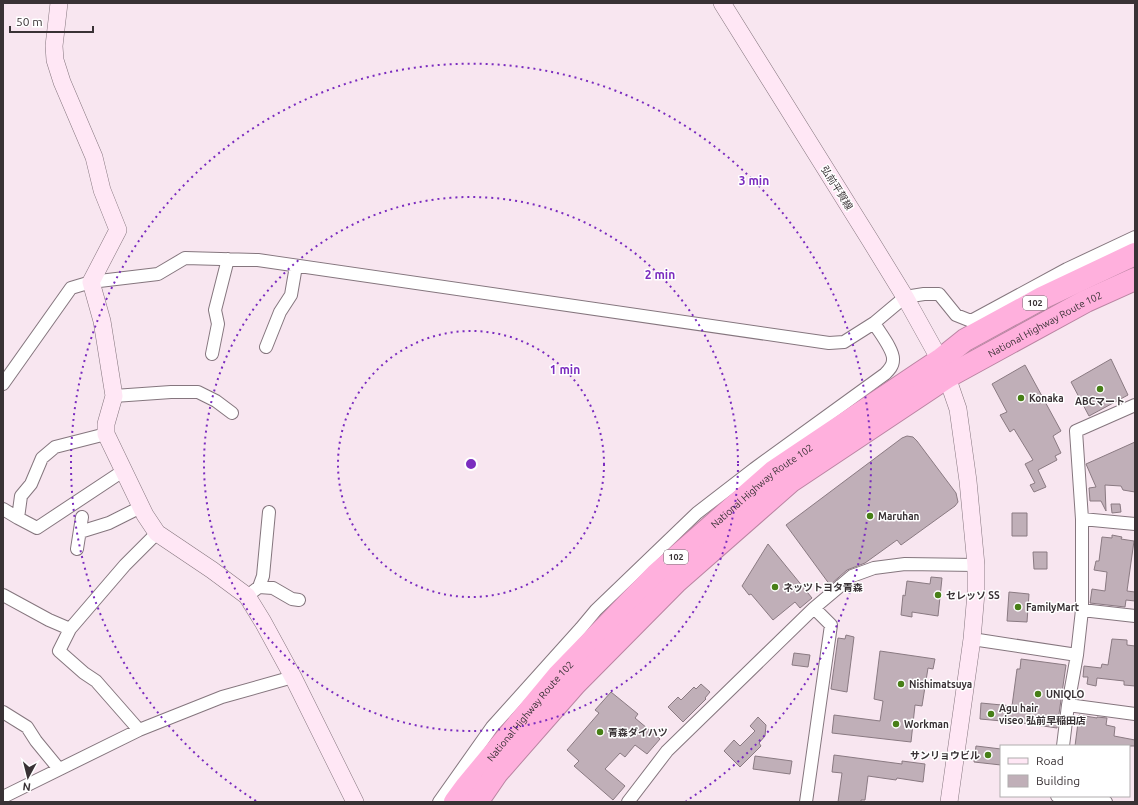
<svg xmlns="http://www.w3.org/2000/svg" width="1138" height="805" viewBox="0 0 1138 805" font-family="Ubuntu,'Noto Sans JP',sans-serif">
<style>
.building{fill:#c0afb8;stroke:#8a7a82}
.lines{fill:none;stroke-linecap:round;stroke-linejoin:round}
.street-casing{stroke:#85767e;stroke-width:14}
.secondary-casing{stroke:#85767e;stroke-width:18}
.highway-casing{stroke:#ba84a2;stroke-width:24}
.street{stroke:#fff;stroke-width:12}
.secondary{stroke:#ffe7f5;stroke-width:17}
.highway{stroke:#ffb0dd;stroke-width:22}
.ring{fill:none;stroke:#7b2cbf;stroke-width:2;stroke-dasharray:2 4}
.poi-dot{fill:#477f17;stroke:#fff;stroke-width:1.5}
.labels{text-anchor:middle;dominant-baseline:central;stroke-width:3;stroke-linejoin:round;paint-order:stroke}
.shield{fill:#fff;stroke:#747072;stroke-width:1}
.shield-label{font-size:9px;font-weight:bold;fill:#393235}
.street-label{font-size:10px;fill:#393235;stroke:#fff}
.poi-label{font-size:10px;font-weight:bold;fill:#393235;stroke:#fff;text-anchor:start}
.centre{fill:#7b2cbf;stroke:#fff;stroke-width:2}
.ring-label{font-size:12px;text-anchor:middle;font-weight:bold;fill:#7b2cbf;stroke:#fff;stroke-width:3;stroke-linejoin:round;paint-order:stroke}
</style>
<rect width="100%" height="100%" fill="#f8e6f0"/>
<path class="building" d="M1111,359L1128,395L1089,416L1071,382Z
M1025,365L1061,431L1053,436L1061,453L1055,456L1057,460L1038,470L1046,487L1034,492L1030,485L1035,483L1025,464L1033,460L1014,429L1010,432L1000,415L1007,412L992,384Z
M907,436L913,437L917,441L956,493L958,502L955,506L901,545L897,540L865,563L847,570L830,585L786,525L902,438Z
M1135,442V492L1123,490L1121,486L1105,485L1106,511L1101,501H1090L1089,488L1096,487L1086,464Z
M1111,504H1120L1121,512L1112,513Z
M1012,513H1027V536H1012Z
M1112,535L1122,537L1121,539L1134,541L1127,591L1135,592V601L1126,600L1125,607L1090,603L1092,589L1105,591L1107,572L1094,570L1096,561H1099L1102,537L1112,538Z
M768,544L812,598L800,608L795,602L773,620L751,594L749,595L742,586Z
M1033,552H1047V569H1034Z
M931,577L942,578L938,616L912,612V617L901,615L903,595L905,596L907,581L930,584Z
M1009,592L1029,594L1027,622L1007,621Z
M846,635L854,637L847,692L831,689L838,638L845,639Z
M1112,639L1127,640V645L1135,646V686L1124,685V681L1097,678L1096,686L1087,684L1088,677H1083L1084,666L1101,668L1102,664L1108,665Z
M880,651L935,659L933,669L928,668L922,706L915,705L911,742L832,733L834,715L880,721L883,701L874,699Z
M794,653L810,655L808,667L792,665Z
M1021,659L1066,665L1057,728L1002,720V721L980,719L981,703L1012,706L1017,669H1020Z
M701,684L710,692L705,698L706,699L683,722L668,707L678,697L681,700L694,687L696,689Z
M611,692L638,714L635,718L660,739L647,754L635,745L625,757L620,753L605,769L625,786L613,800L574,766L579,761L567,750L599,713L595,710Z
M1079,715L1097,718V717L1107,718L1106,725L1115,727L1114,736L1135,740V746H1075Z
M758,717L766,725L765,736L759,743L761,746L740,767L724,751L734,740L740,746L755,731L750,726Z
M976,746L1001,749V765L974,762Z
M834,755L902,764V761L925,764L923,782L897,778L896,780L868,776L865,800H861V802H838L842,773L832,772Z
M755,756L792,761L790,774L753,769Z"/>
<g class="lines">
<g class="street-casing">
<path id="street" d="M266,347L280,312L291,295L296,266
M212,354L218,324L215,310L228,259
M3,384L71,288L91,282L158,274L185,258L258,260L829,343L844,342L874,323L905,297L924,294H939L956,315L971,321L1067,269L1135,237
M114,396L171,392H198L216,401L232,413
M3,509L18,518L37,528L123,471
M18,518L21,496L31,484L42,458L55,447L106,434
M1082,519L1135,524
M80,532L109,523L141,507
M77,549L82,517
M259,587L273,588L292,599L299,600
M3,595L49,620L70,629L125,565L157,533
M247,596L259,587L263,576L269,512
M1082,610L1135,616
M70,629L59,651L84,673L96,681L139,730
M972,639L1077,655
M1068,705L1135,714
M3,712L27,727L36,741L59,769
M1063,746L1068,705L1077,655L1082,610V519L1076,431L1135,405
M1057,796L1106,802
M3,797L139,730L222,697L293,677
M439,802L492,727L581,628L596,610L697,513L754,469L885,374C889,370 893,366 893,360C894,350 879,332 874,323
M628,802L667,751L814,608L852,576L874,568L905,564L976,565
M806,802L831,625L814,608"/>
</g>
<g class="secondary-casing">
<path id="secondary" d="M59,3L54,46L55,60L62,82L94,157L102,190L118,230L91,282L102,321L114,396L106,424V434L145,515L157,533L212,570L247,596L263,622L293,677L355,802
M722,3L870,240L905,297L940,360L947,377L958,409L968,481L976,565V593L972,639L949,802"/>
</g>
<g class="highway-casing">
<g id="highway">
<path id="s1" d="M455,802L466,787L558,676L657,574L773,472L919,374L940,360L965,340L1042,298L1135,254"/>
<path id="s2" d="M477,802L497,773L575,684L676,582L791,481L947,377L1086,301L1135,279"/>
</g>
</g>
<use href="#street" class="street"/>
<use href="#secondary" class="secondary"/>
<use href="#highway" class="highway"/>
</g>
<g class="ring">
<circle cx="471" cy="464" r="133"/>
<circle cx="471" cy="464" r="267"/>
<path d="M256 801A400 400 0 1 1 686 801"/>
</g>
<g class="poi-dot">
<circle cx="1100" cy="389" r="4"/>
<circle cx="1021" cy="398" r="4"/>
<circle cx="870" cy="516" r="4"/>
<circle cx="775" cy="587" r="4"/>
<circle cx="938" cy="595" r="4"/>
<circle cx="1018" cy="607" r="4"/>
<circle cx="901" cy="684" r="4"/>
<circle cx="1038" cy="694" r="4"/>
<circle cx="991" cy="714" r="4"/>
<circle cx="896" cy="724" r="4"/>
<circle cx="600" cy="732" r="4"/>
<circle cx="988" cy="755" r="4"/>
</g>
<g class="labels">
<g class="shield">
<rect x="1023" y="296" width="24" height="14" rx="3"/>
<rect x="664" y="550" width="24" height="14" rx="3"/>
</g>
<g class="shield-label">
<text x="1035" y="303">102</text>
<text x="676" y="557">102</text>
</g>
<g class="street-label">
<text transform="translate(837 188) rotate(58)">弘前平賀線</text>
<text stroke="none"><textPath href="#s2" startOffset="749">National Highway Route 102</textPath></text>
<text stroke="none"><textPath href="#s1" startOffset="442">National Highway Route 102</textPath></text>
<text stroke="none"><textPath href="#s1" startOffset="118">National Highway Route 102</textPath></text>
</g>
<g class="poi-label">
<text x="1029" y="398">Konaka</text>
<text x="1100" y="401" text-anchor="middle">ABCマート</text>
<text x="878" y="516">Maruhan</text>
<text x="783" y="587">ネッツトヨタ青森</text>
<text x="946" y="595">セレッソ SS</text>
<text x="1026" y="607">FamilyMart</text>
<text x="909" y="684">Nishimatsuya</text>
<text x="1046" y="694">UNIQLO</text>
<text x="999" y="708">Agu hair<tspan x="999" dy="12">viseo 弘前早稲田店</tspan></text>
<text x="904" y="724">Workman</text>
<text x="608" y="732">青森ダイハツ</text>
<text x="980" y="755" text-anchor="end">サンリョウビル</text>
</g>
</g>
<circle cx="471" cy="464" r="6" class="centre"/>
<g class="ring-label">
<text x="754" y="185">3 min</text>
<text x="660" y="279">2 min</text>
<text x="565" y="374">1 min</text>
</g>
<rect width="1138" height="805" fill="none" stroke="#393235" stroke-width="8"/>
<rect x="1000" y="745" width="130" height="52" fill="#ffffff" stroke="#b0adae"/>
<rect x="1008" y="758" width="20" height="6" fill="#ffe7f5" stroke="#b0adae"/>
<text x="1036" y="765" font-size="12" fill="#393235">Road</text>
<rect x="1008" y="775" width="20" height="12" fill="#c0afb8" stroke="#b0adae"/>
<text x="1036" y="785" font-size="12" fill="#393235">Building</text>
<g transform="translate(28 777) rotate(187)" stroke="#ffffff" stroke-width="3" paint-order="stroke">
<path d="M0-3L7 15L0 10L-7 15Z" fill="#393235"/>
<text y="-6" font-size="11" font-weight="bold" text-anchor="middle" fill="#393235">N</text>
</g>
<path d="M10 26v6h83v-6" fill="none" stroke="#393235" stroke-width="2"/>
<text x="16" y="26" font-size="12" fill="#393235" stroke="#ffffff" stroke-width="3" paint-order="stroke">50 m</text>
</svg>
